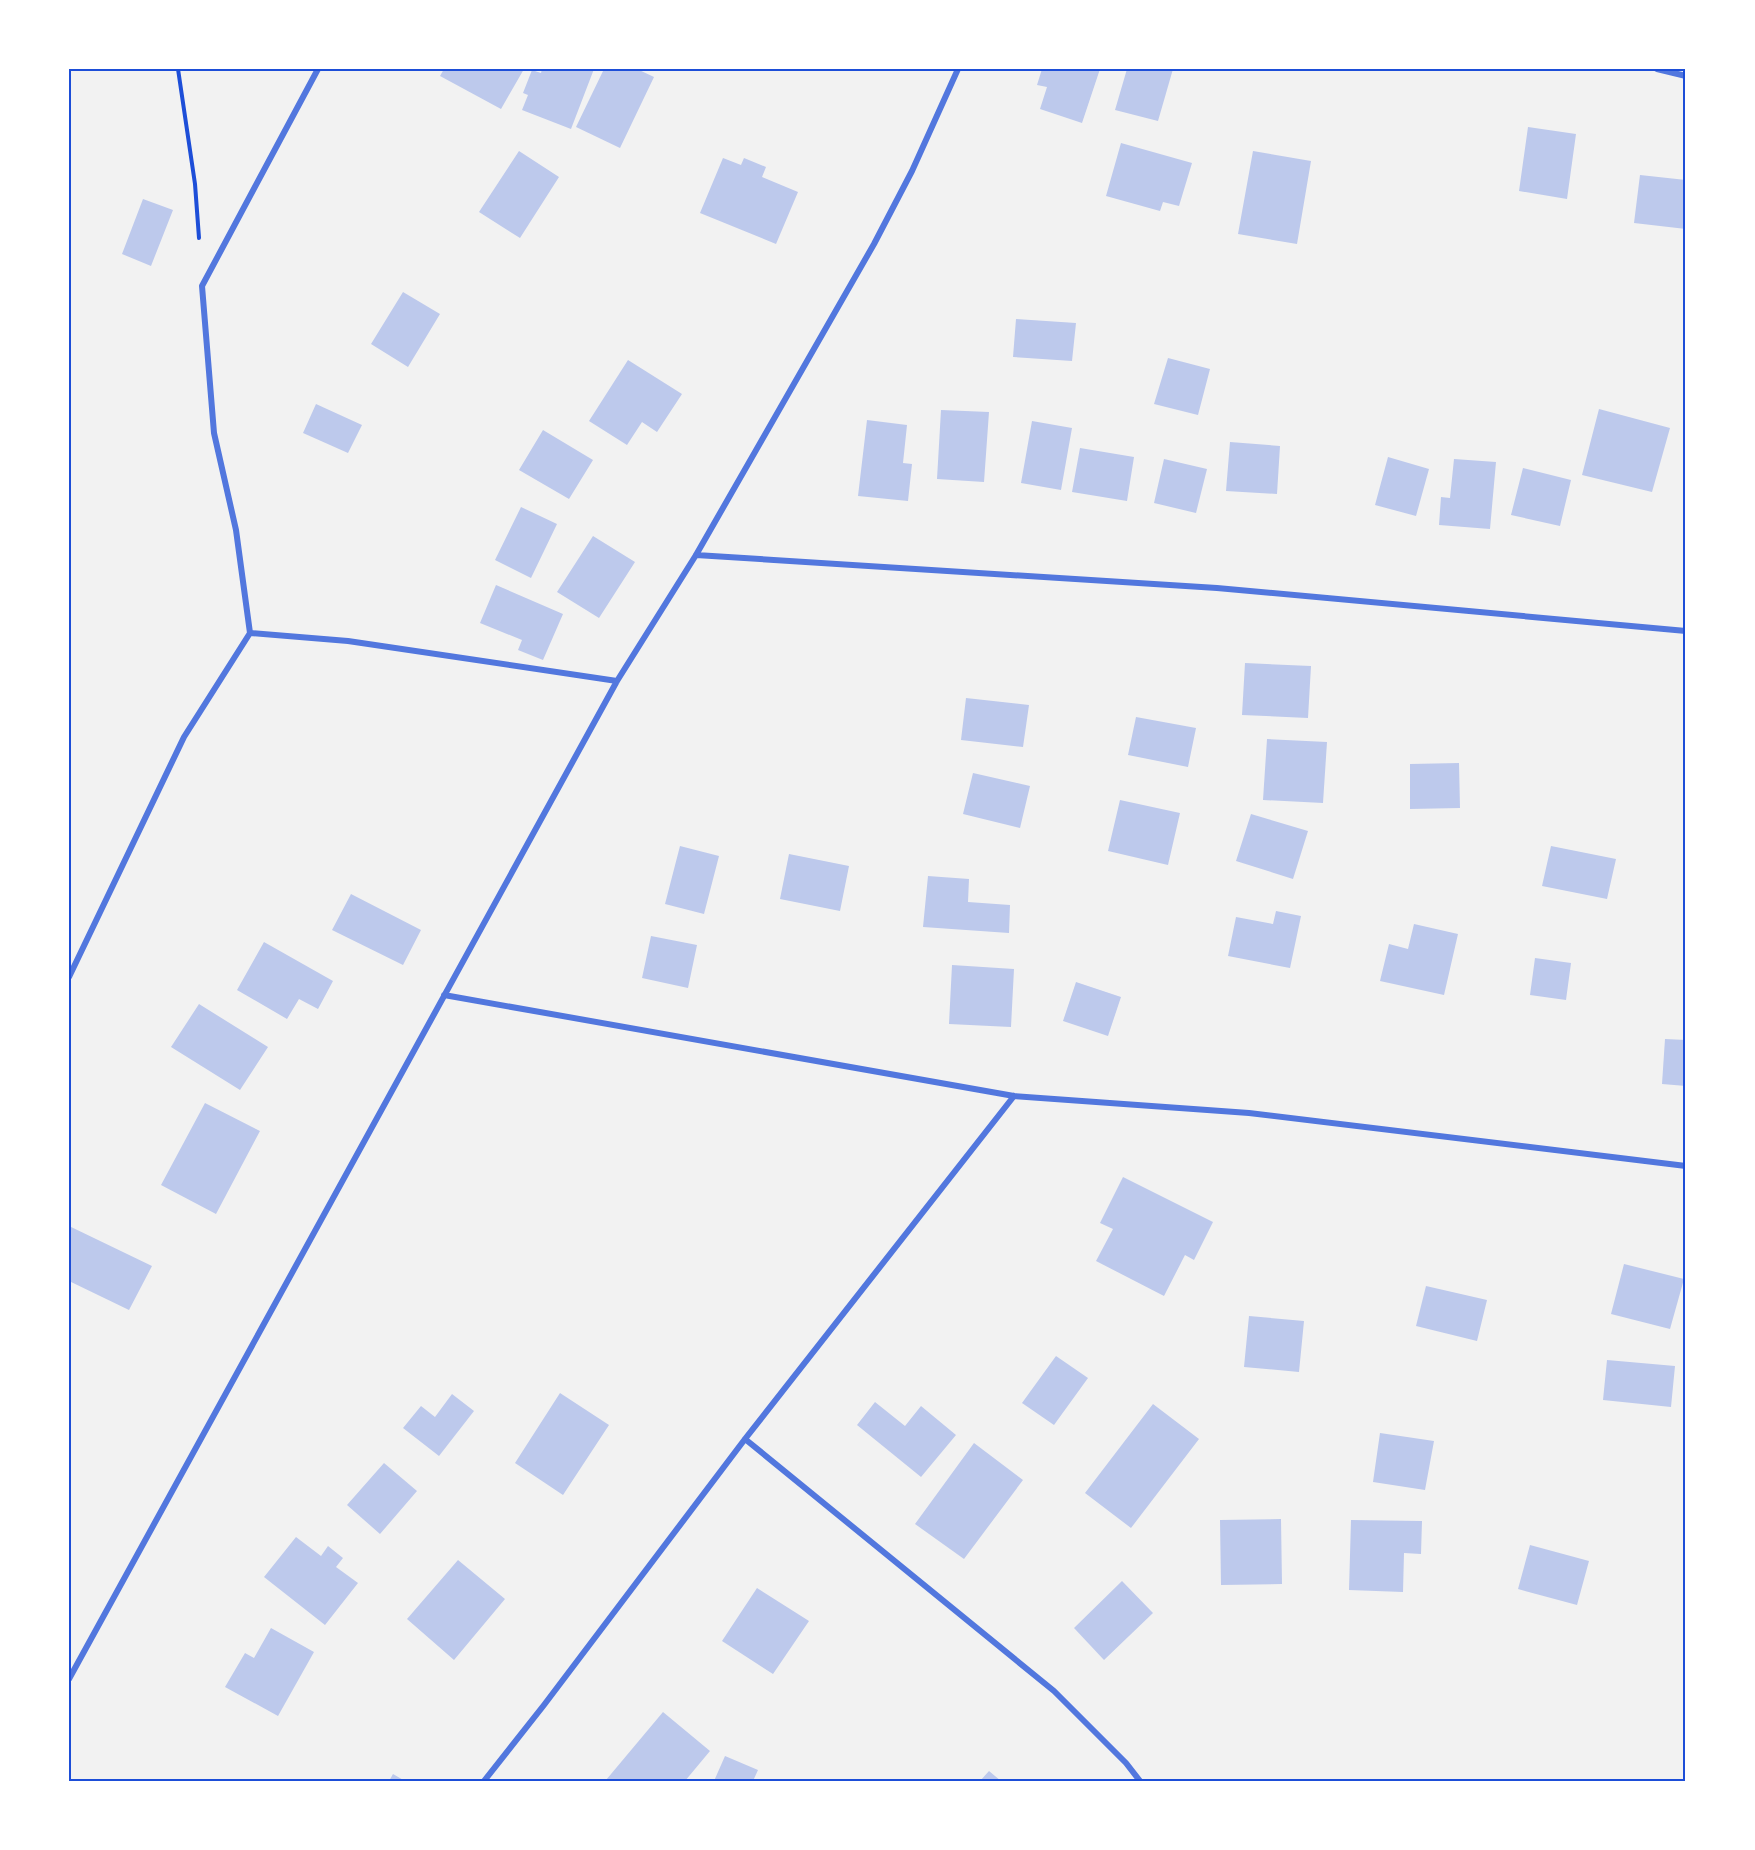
<svg xmlns="http://www.w3.org/2000/svg" width="1755" height="1850" viewBox="0 0 1755 1850" font-family="Literata,serif">
<style>
.building{fill:#bdc9ec}
.lines{fill:none;stroke-linecap:round;stroke-linejoin:round}
.path{stroke:#1d4ed8;stroke-width:4}
.minor{stroke:#5277de;stroke-width:6}
.neatline{fill:none;stroke:#1d4ed8;stroke-width:2}
</style>
<rect width="100%" height="100%" fill="#f2f2f2"/>
<path class="building" d="M444,69H524L501,109L440,76Z
M542,69H594L571,129L522,110L528,95L523,93L532,70L541,73Z
M604,69H637L654,77L620,148L576,127Z
M1042,69H1100L1082,123L1040,109L1047,87L1037,85Z
M1127,69H1173L1158,121L1115,110Z
M1528,127L1576,134L1567,199L1519,191Z
M1121,143L1192,163L1179,206L1163,202L1160,211L1106,196Z
M519,151L559,177L520,238L479,212Z
M1253,151L1311,161L1297,244L1238,234Z
M723,158L741,165L744,158L766,167L762,177L798,192L776,244L700,213Z
M1640,175L1686,180V229L1634,223Z
M143,199L173,210L151,266L122,254Z
M403,292L440,314L408,367L371,344Z
M1016,319L1076,323L1072,361L1013,357Z
M1168,358L1210,369L1198,415L1154,404Z
M628,360L682,394L657,432L642,422L627,445L589,421Z
M316,404L362,425L348,453L303,433Z
M1599,409L1670,428L1652,492L1582,475Z
M941,410L989,412L984,482L937,479Z
M867,420L907,425L903,463L912,464L908,501L858,496Z
M1032,421L1072,428L1061,490L1021,483Z
M543,430L593,460L569,499L519,470Z
M1230,442L1280,446L1277,494L1226,491Z
M1080,448L1134,457L1127,501L1072,492Z
M1388,457L1429,469L1416,516L1375,505Z
M1164,459L1207,469L1196,513L1154,503Z
M1454,459L1496,462L1490,529L1439,525L1441,497L1450,498Z
M1523,468L1571,480L1560,526L1511,515Z
M521,507L557,524L531,578L495,560Z
M593,536L635,562L599,618L557,592Z
M496,585L563,614L543,660L518,650L522,640L480,623Z
M1245,663L1311,666L1308,718L1242,715Z
M966,698L1029,705L1023,747L961,740Z
M1136,717L1196,728L1188,767L1128,755Z
M1267,739L1327,742L1323,803L1263,800Z
M1459,763L1460,808L1410,809V764Z
M973,773L1030,786L1020,828L963,814Z
M1120,800L1180,813L1168,865L1108,851Z
M1251,814L1308,831L1293,879L1236,861Z
M680,846L719,856L704,914L665,904Z
M1551,846L1616,859L1607,899L1542,886Z
M789,854L849,866L840,911L780,899Z
M928,876L969,879L968,902L1010,905L1009,933L923,927Z
M351,894L421,930L403,965L332,930Z
M1276,911L1301,916L1290,968L1228,956L1236,917L1273,924Z
M1414,924L1458,934L1444,995L1380,981L1389,944L1408,949Z
M651,936L697,945L688,988L642,978Z
M264,942L333,981L318,1009L299,999L287,1019L237,990Z
M1535,958L1571,963L1566,1000L1530,995Z
M952,965L1014,969L1011,1027L949,1024Z
M1076,982L1121,997L1108,1036L1063,1021Z
M199,1004L268,1047L240,1090L171,1047Z
M1665,1039L1686,1040V1086L1662,1084Z
M205,1103L260,1131L216,1214L161,1185Z
M1123,1177L1213,1222L1194,1260L1185,1255L1164,1296L1096,1261L1113,1229L1100,1223Z
M69,1226L152,1266L129,1310L69,1281Z
M1624,1264L1684,1279L1670,1329L1611,1314Z
M1426,1286L1487,1300L1477,1341L1416,1326Z
M1249,1316L1304,1321L1299,1372L1244,1367Z
M1056,1356L1088,1378L1054,1425L1022,1403Z
M1607,1360L1675,1366L1671,1407L1603,1400Z
M560,1393L609,1425L563,1495L515,1463Z
M452,1394L474,1411L439,1456L403,1428L421,1406L435,1417Z
M875,1402L905,1426L921,1406L956,1435L921,1477L857,1425Z
M1153,1404L1199,1439L1131,1528L1085,1493Z
M1380,1433L1434,1441L1425,1490L1373,1482Z
M974,1443L1023,1480L964,1559L915,1524Z
M384,1463L417,1491L380,1534L347,1505Z
M1281,1519L1282,1584L1221,1585L1220,1520Z
M1351,1520L1422,1521L1421,1554L1404,1553L1403,1592L1349,1590Z
M296,1537L321,1556L328,1546L343,1558L336,1567L358,1583L325,1625L264,1577Z
M1530,1545L1589,1561L1577,1605L1518,1589Z
M458,1560L505,1599L454,1660L407,1619Z
M1122,1581L1153,1613L1104,1660L1074,1628Z
M757,1588L809,1621L773,1674L722,1641Z
M271,1628L314,1652L278,1716L225,1687L245,1653L254,1658Z
M663,1712L710,1751L685,1781H607L606,1780Z
M725,1756L758,1770L753,1781H714Z
M989,1771L1001,1781H980Z
M393,1774L405,1781H389Z"/>
<g class="lines">
<path class="path" d="M178,69L195,184L199,238"/>
<path class="minor" d="M318,69L202,286L214,433L236,530L250,633L348,641L617,681
M1657,69L1686,76
M696,555L1217,588L1686,631
M69,977L184,737L250,633
M444,995L1014,1096L1249,1113L1686,1166
M745,1439L1054,1691L1126,1763L1140,1781
M69,1679L617,681L696,555L874,244L912,171L958,69
M484,1781L544,1705L745,1439L1014,1096"/>
</g>
<rect width="1755" height="1850" fill="none" stroke="#ffffff" stroke-width="141"/>
<rect x="70" y="70" width="1614" height="1710" class="neatline"/>
</svg>
